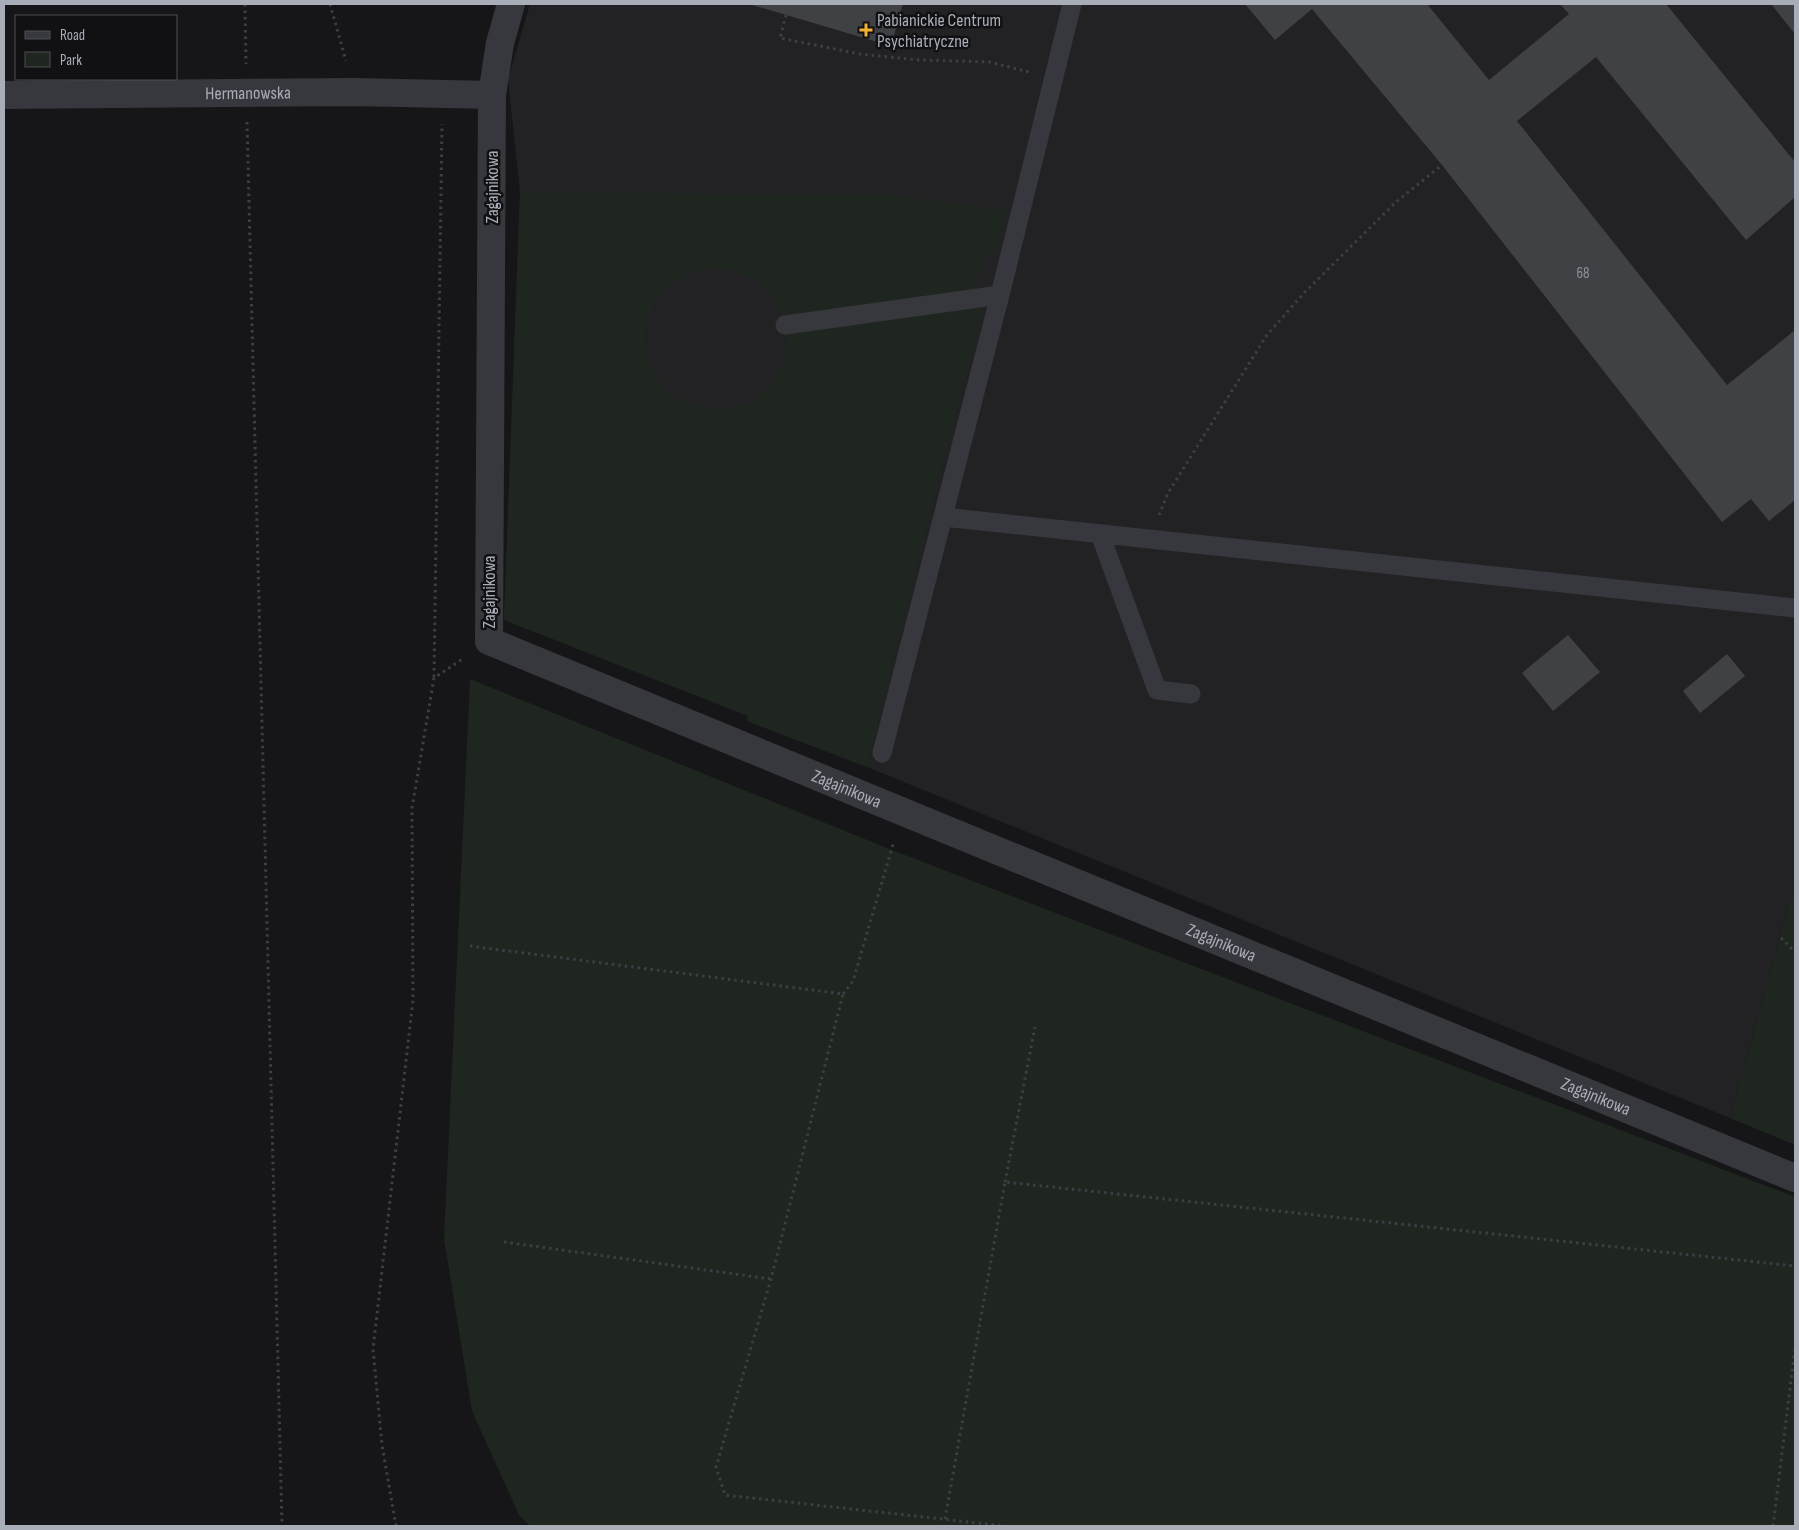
<svg xmlns="http://www.w3.org/2000/svg" width="1799" height="1530" viewBox="0 0 1799 1530" font-family="'Sofia Sans Condensed',sans-serif">
<style>
.built{fill:#222225}
.green{fill:#1e261f}
.building{fill:#404145}
.lines{fill:none;stroke-linecap:round;stroke-linejoin:round}
.path{stroke:#3d3f44;stroke-width:3;stroke-dasharray:2.5 4;stroke-linecap:butt}
.lane{stroke:#37383d;stroke-width:19}
.street{stroke:#37383d;stroke-width:28}
.poi-dot{fill:#f2b134;stroke:#111113;stroke-width:2}
.labels{text-anchor:middle;dominant-baseline:central;stroke-width:5;stroke-linejoin:round;paint-order:stroke}
.number-label{font-size:15px;fill:#8e929b}
.poi-label{font-size:18px;fill:#a8adb8;stroke:#111113;text-anchor:start}
.street-label{font-size:18px;fill:#a8adb8;stroke:#111113}
</style>
<rect width="100%" height="100%" fill="#161618"/>
<path class="built" d="M530,4H1795V882L1730,1118L867,767L747,721L748,716L504,620L520,193L508,79Z"/>
<path class="green" d="M520,193L885,194L1006,210L999,249L981,260L974,292L783,319C779,305 770,292 758,283C726,259 681,265 658,298C652,307 646,319 645,330C644,343 646,355 651,367C657,385 676,401 694,406C735,417 770,399 784,359C787,351 786,341 787,332L984,306L939,477L867,767L747,721L748,716L504,620Z
M470,679L892,850L1795,1197V1526H530L519,1515L472,1411L444,1239Z
M1795,882V1145L1730,1118Z"/>
<path class="building" d="M749,4H903L891,46Z
M1245,4H1427L1489,80L1569,14L1560,4H1666L1795,162V197L1746,240L1596,57L1517,121L1727,385L1795,330V500L1769,521L1751,499L1722,522L1442,165L1312,9L1275,40Z
M1771,4H1795V34Z
M1568,635L1600,672L1553,711L1522,673Z
M1727,654L1745,676L1700,713L1683,691Z"/>
<g class="lines">
<path class="path" d="M245,4L246,64
M330,4L346,61
M786,15L780,38L860,54L919,60L989,62L1029,72
M247,122L282,1526
M1159,515L1168,493L1267,335L1304,293L1396,202L1442,165
M434,677L442,124
M1781,938L1795,952
M470,946L843,994L771,1279L716,1467L725,1495L1005,1526
M843,994L853,981L894,841
M1005,1182L1035,1027
M504,1242L771,1279
M945,1519L1005,1182L1795,1266
M396,1526L382,1445L373,1349L413,1000L412,808L434,678L464,658
M1773,1526L1795,1348"/>
<path class="lane" d="M785,325L1000,295
M943,517L1795,608
M1100,534L1157,690L1191,694
M882,753L1000,295L1072,4"/>
<g class="street">
<path id="s1" d="M511,4L500,43L492,95L489,641L901,811L1795,1178"/>
<path id="s2" d="M4,95L354,92L492,95"/>
</g>
</g>
<path class="poi-dot" d="M863.5 22.5h5v5h5v5h-5v5h-5v-5h-5v-5h5z"/>
<g class="labels">
<g class="number-label">
<text x="1583" y="273">68</text>
</g>
<g class="poi-label">
<text x="877" y="20">Pabianickie Centrum<tspan x="877" dy="21">Psychiatryczne</tspan></text>
</g>
<g class="street-label">
<text stroke="none"><textPath href="#s2" startOffset="244">Hermanowska</textPath></text>
<text transform="translate(492 187) rotate(-90)">Zagajnikowa</text>
<text transform="translate(489 592) rotate(-90)">Zagajnikowa</text>
<text stroke="none"><textPath href="#s1" startOffset="1026">Zagajnikowa</textPath></text>
<text stroke="none"><textPath href="#s1" startOffset="1431">Zagajnikowa</textPath></text>
<text stroke="none"><textPath href="#s1" startOffset="1836">Zagajnikowa</textPath></text>
</g>
</g>
<rect width="1799" height="1530" fill="none" stroke="#a8adb8" stroke-width="10"/>
<rect x="15" y="15" width="162" height="65" fill="#111113" stroke="#4d4f55"/>
<rect x="25" y="31" width="25" height="8" fill="#37383d" stroke="#4d4f55"/>
<text x="60" y="40" font-size="15" fill="#a8adb8">Road</text>
<rect x="25" y="52" width="25" height="15" fill="#1e261f" stroke="#4d4f55"/>
<text x="60" y="65" font-size="15" fill="#a8adb8">Park</text>
</svg>
